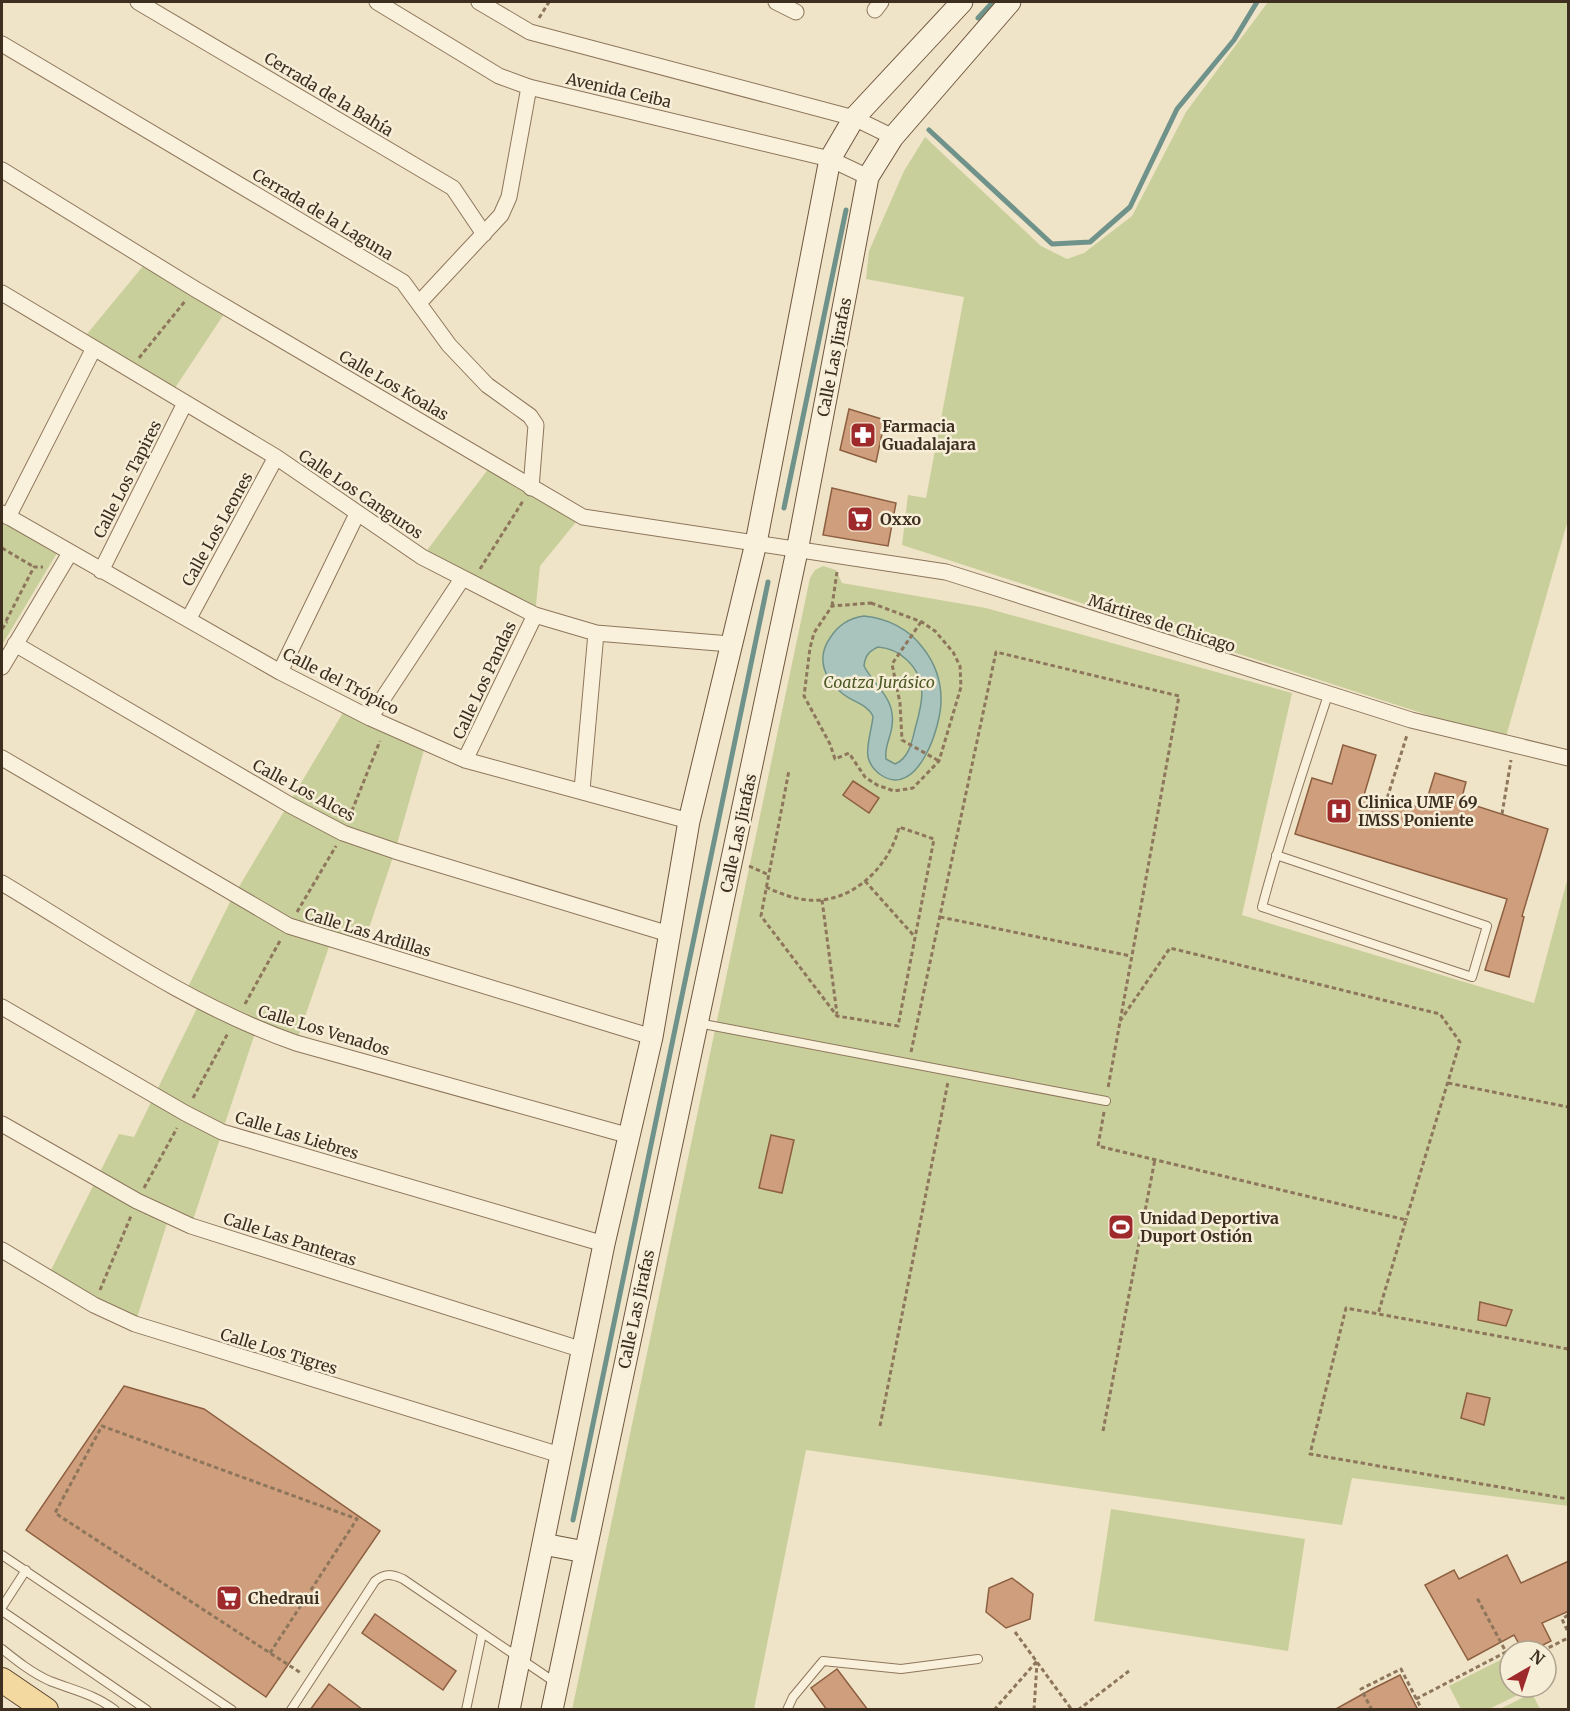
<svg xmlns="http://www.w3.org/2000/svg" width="1570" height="1711" viewBox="0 0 1570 1711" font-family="Merriweather,serif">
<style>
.green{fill:#c9cf9b}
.water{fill:#a9c4bc;stroke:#6f938a;stroke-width:1.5;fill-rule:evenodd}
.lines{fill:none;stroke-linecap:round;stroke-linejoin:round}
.stream{stroke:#6f938a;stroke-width:5}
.building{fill:#cf9f7d;stroke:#8d5f41;stroke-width:1.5}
.lane-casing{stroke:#8d765c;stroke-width:10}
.street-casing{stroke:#8d765c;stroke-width:17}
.secondary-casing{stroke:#6f573f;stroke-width:23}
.primary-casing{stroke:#5b4430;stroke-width:26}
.path{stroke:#8d765c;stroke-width:3;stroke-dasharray:4.5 3;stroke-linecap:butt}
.lane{stroke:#faf1dc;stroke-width:8}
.street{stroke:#faf1dc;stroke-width:15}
.secondary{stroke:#faf1dc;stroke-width:21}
.primary{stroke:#f3d9a0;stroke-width:24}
.labels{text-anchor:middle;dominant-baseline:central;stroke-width:5;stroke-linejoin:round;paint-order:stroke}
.street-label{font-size:16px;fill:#3d2e20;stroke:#f7eed8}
.poi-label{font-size:16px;font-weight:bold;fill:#3d2e20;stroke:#f7eed8;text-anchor:start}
.park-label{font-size:16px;font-style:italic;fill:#4d5a26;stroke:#f7eed8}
</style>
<rect width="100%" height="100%" fill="#f0e4c8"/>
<path class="green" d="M1268,2H1568V520L1505,740L902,545L908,495L926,498L964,297L866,279L869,251L904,171L925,137L1041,246L1067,259L1084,253L1132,216L1186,112Z
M148,260L228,308L171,394L82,340Z
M492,464L581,516L540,566L535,615L422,557Z
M2,521L57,553L2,645Z
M823,566L836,570L842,583L986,608L1292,693L1242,915L1534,1003L1568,877V1506L1352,1478L1342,1525L806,1450L754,1709L572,1710L810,578L815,570Z
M347,706L426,743L395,851L362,949L331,941L296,1043L256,1030L191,1226L169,1217L135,1324L47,1278L119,1134L134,1137L200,1002L185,993L231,900Z
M1111,1509L1305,1539L1288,1651L1094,1621Z
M1510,1655V1687L1530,1689L1489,1709H1461L1449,1686Z
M1532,1693L1540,1709H1500Z"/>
<path class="water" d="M864,616C887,618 909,629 923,648C934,662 941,680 941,699C942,724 918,800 881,775C875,771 870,765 868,757C866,744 872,729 873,716C867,704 853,702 843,694C824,680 816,658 830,638C838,625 849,618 864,616ZM878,647C890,648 899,652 907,660C929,681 922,704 915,729C912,742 909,758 895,764L886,759C884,747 891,737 892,726C896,698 875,687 864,666C865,656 869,651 878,647Z"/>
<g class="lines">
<path class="stream" d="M978,18L993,2
M929,130L1052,244L1090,242L1130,207L1177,109L1234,40L1257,2
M784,508L846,210
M573,1520L768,582"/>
</g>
<path class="building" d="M849,409L885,420L876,462L840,450Z
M832,488L896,503L888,546L823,535Z
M1343,745L1376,755L1364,795L1395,805L1396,801L1424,809L1435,773L1466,782L1461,801L1548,829L1522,916L1524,917L1509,977L1485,970L1507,899L1295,834L1312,778L1332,784Z
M853,781L879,798L869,813L843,795Z
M771,1135L794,1140L782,1193L759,1188Z
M1480,1302L1512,1310L1506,1326L1478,1320Z
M124,1386L204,1409L380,1531L266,1697L26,1530Z
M1467,1393L1490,1398L1484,1425L1461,1418Z
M1507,1555L1521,1583L1569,1561V1611L1542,1623L1551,1641L1531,1651H1523L1514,1635L1468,1660L1425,1585L1454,1570L1459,1579Z
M1012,1578L1033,1594L1030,1619L1006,1628L986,1612L989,1588Z
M375,1614L456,1671L443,1690L362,1633Z
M837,1669L868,1710H827L811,1688Z
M1400,1675L1418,1710H1334L1370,1690Z
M329,1684L363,1710H310Z"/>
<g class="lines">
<g class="lane-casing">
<path id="lane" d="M1276,855L1487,926L1472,977L1262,907C1281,835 1305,765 1328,695
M698,1023L1106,1101
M2,1555L232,1710
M2,1607L26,1570
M2,1611L147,1710
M2,1649C17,1661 32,1673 50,1681C73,1690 94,1694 115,1710
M291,1710L375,1581C385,1573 391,1574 403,1579L556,1683
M466,1710L482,1634
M787,1710L793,1697L823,1661L901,1669L978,1659"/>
</g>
<g class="street-casing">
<path id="street" d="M138,2L453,188L484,234
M377,2L499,76L529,87L830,159L868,177
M479,2L530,32L854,118L893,137
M776,2L796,12
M875,10L881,2
M2,44L403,282L449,345L487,385L530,416L536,425L531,488
M2,170L195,289L583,517L946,572L1411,720L1568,758
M2,293L276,457L422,557L535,615L596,633L730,644
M419,303L501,215L509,197L529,87
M2,513L280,672L370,718L465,760L689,821
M8,517L94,348
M101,571L185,403
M189,618L276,457
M15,644L290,805L343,833L395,851L669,934
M2,667L70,553
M280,672L357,514
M370,718L462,579
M2,758L289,926L652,1037
M465,760L535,615
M582,790L596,633
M2,883C97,940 190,1006 296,1043L630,1136
M2,1007L185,1113L222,1132L604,1244
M2,1124L137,1201L191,1226L583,1350
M2,1250L94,1305L135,1324L560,1455"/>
</g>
<g class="secondary-casing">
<path id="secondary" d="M543,1544L585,1552
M509,1710L604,1244L652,1037L689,821L756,543L830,159L854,118L962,2
M552,1710L797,551L868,177L893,137L1010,2"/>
</g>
<g class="primary-casing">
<path id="primary" d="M2,1680L46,1710"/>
</g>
<path class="path" d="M539,18L549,2
M139,358L186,300
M2,548L34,567
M480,569L523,501
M871,603L922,622L935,631L953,652L960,666L961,687L939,761L913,788L894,791L877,785L865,777L849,753L835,759L830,744L804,696L810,648L814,633L832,606Z
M832,606L837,572
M6,621L34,567H43
M921,622L892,664L900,703L902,740L939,761
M2,629L7,622
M1385,805L1407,735
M1502,814L1511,760
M349,818L380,741
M749,866L769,875
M865,881L915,937
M766,887C783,895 802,902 821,900C859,897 891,862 899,827L934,839L898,1026L837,1016L761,916C770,867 780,819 789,770
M822,900L837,1014
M297,912L336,846
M940,917L1131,956
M245,1004L281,939
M1120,1021L1170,948L1440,1014L1460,1042L1406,1220
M911,1052L996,652L1179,696L1108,1088
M1448,1083L1568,1107
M193,1098L228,1033
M1104,1112L1098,1146L1406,1220L1378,1314
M144,1188L177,1128
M100,1290L131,1216
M1568,1349L1346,1308L1310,1454L1568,1499
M880,1426L948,1082
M1103,1431L1155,1159
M1568,1615L1562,1619L1568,1632
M1015,1632L1072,1710
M1542,1651L1568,1638
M1506,1652L1514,1648L1515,1651
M270,1653L357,1519L102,1426L55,1513L270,1653L301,1673
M1416,1699L1506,1652L1476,1596
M994,1710L1037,1661
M1034,1710L1037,1663
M1078,1710L1129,1671
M1372,1710L1361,1689L1401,1669L1422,1710"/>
<use href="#lane" class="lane"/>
<use href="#street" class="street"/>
<use href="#secondary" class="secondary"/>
<use href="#primary" class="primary"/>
</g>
<defs>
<g id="pharmacy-square" transform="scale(1.35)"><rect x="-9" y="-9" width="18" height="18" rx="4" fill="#9e2a2b" stroke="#f7eed8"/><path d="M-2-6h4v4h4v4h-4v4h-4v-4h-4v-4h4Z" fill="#fff"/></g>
<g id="supermarket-square" transform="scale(1.35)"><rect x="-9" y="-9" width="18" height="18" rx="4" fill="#9e2a2b" stroke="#f7eed8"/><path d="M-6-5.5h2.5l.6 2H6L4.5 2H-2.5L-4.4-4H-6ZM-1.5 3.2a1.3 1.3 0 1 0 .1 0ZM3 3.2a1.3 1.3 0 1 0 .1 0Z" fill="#fff"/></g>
<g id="hospital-square" transform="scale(1.35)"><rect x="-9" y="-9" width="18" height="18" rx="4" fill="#9e2a2b" stroke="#f7eed8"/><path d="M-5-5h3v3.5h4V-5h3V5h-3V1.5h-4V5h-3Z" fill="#fff"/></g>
<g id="stadium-square" transform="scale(1.35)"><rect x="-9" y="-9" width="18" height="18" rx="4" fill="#9e2a2b" stroke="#f7eed8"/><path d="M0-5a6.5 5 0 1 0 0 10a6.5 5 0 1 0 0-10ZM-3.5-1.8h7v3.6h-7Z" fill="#fff"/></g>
</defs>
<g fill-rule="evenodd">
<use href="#pharmacy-square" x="863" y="435"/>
<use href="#supermarket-square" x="860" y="519"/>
<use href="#hospital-square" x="1339" y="811"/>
<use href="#stadium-square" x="1121" y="1227"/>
<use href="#supermarket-square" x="229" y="1598"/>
</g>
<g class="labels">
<g class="street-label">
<text transform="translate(619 90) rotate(13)">Avenida Ceiba</text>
<text transform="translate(329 94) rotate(31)">Cerrada de la Bahía</text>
<text transform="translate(323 214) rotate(31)">Cerrada de la Laguna</text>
<text transform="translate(834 357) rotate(-79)">Calle Las Jirafas</text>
<text transform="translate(394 385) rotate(30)">Calle Los Koalas</text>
<text transform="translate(127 479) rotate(-63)">Calle Los Tapires</text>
<text transform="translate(361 494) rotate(34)">Calle Los Canguros</text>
<text transform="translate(217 529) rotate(-61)">Calle Los Leones</text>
<text transform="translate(1162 623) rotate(18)">Mártires de Chicago</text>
<text transform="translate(484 680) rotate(-65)">Calle Los Pandas</text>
<text transform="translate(341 681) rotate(27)">Calle del Trópico</text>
<text transform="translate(304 790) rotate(28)">Calle Los Alces</text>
<text transform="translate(738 833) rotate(-78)">Calle Las Jirafas</text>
<text transform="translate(368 932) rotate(17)">Calle Las Ardillas</text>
<text transform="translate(324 1030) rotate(17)">Calle Los Venados</text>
<text transform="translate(297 1135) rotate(17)">Calle Las Liebres</text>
<text transform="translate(290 1239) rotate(18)">Calle Las Panteras</text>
<text transform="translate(636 1309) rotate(-78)">Calle Las Jirafas</text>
<text transform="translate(279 1351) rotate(17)">Calle Los Tigres</text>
</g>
<g class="poi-label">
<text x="882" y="426">Farmacia<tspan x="882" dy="18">Guadalajara</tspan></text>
<text x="880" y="519">Oxxo</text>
<text x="1358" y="802">Clinica UMF 69<tspan x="1358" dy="18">IMSS Poniente</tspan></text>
<text x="1140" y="1218">Unidad Deportiva<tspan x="1140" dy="18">Duport Ostión</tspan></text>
<text x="248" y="1598">Chedraui</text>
</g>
<g class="park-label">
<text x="879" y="682">Coatza Jurásico</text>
</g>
</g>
<rect width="1570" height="1711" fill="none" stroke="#3d2e20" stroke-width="6"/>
<g transform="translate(1528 1669) rotate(39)"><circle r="28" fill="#f7eed8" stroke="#ada18e" stroke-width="1.5"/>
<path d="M0-4.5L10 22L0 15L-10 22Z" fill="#9e2a2b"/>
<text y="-9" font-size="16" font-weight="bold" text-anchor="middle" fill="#3d2e20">N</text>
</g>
</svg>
